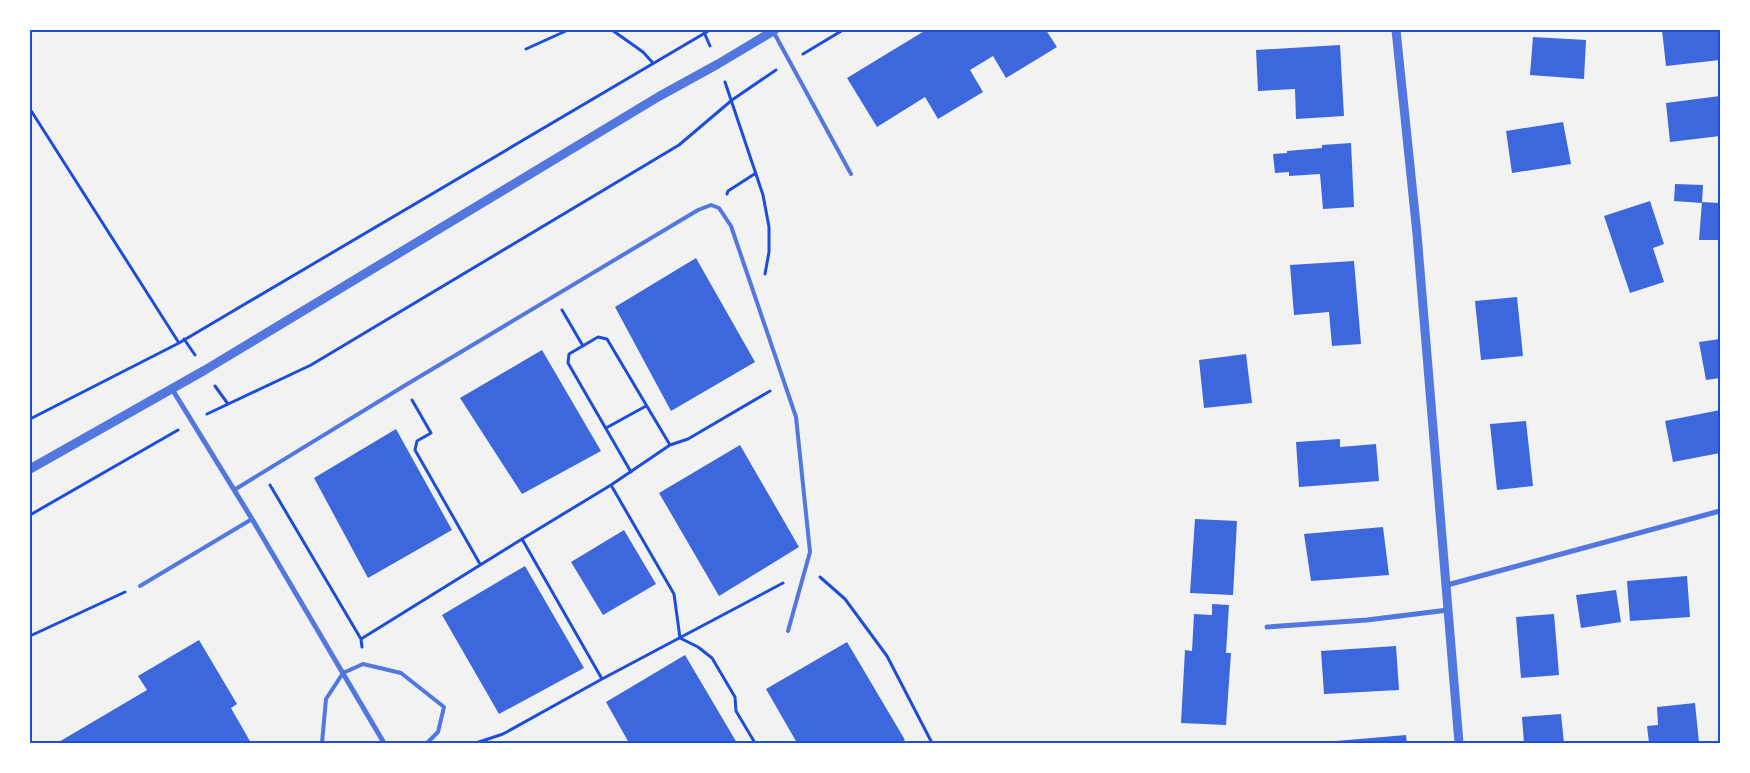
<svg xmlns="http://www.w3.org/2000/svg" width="1750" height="773" viewBox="0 0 1750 773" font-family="Rubik,sans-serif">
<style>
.building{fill:#3d67dc}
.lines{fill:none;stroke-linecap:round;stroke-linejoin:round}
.path{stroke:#1d4ed8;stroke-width:3}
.service{stroke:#5277de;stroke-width:4}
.minor{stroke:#5277de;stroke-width:5}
.tertiary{stroke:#5277de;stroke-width:9}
.neatline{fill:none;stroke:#1d4ed8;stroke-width:2}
</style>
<rect width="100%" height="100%" fill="#f2f2f2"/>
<path class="building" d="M926,30H1046L1057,47L1006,78L993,56L970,70L983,92L938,119L925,97L877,127L847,78Z
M1662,30H1720V60L1666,66Z
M1533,37L1586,40L1584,79L1530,75Z
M1340,45L1344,116L1296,119L1295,89L1258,91L1256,50Z
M1720,96V136L1670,142L1666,103Z
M1563,122L1571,164L1512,173L1506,131Z
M1351,143L1354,207L1323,209L1320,174L1289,176V172L1275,173L1273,154L1287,153V151L1322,148V145Z
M1675,184L1703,185L1702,203L1674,201Z
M1650,201L1664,244L1653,248L1664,282L1630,293L1604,216Z
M1702,202L1720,203V240H1699Z
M696,258L755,362L671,411L615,307Z
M1354,261L1361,344L1332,346L1329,312L1294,315L1290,265Z
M1517,297L1523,356L1481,360L1475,301Z
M1720,339V378L1706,380L1699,342Z
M542,350L601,451L522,494L460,398Z
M1246,354L1252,403L1204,408L1199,360Z
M1720,410V453L1673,462L1665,421Z
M1526,421L1533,486L1497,490L1490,424Z
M396,429L452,530L368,578L314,478Z
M1340,439V447L1376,444L1379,481L1299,487L1296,442Z
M740,445L799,547L719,596L659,493Z
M1195,519L1237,521L1233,595L1190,593Z
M1383,527L1389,575L1311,581L1304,534Z
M624,530L656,584L603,615L571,562Z
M525,566L584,668L499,714L442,615Z
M1687,576L1690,617L1630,621L1627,581Z
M1616,590L1621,622L1581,628L1576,595Z
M1212,604L1229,605L1226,653H1231L1226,725L1181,723L1185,650L1192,651L1194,614L1212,615Z
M1554,614L1559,675L1521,678L1516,617Z
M199,640L237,704L231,708L251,743H57L147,690L138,676Z
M847,642L905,740L900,743H797L766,689Z
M1396,646L1399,690L1324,694L1321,651Z
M685,655L737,743H629L606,702Z
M1695,703L1699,743H1649L1647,726L1658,725L1657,707Z
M1561,714L1564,743H1524L1522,717Z
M1406,735L1407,743H1324V742Z"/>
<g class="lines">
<path class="path" d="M612,30L643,52L653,63
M703,30L710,46
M526,49L568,30
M803,54L843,30
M725,82L763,195L769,227V252L765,274
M30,109L179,343
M727,194L728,191L756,173
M562,310L583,346
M184,339L195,355
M215,386L228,404
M412,400L431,433L417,441L415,450L480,564
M207,414L311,365L679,145L732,100L776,70
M30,419L179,343L710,30
M606,428L646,406
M631,472L568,363L569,354L598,337L607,339L670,445
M270,485L361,639
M611,485L674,594L680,638L698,647L712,658L735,697L736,711L755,743
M30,515L178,430
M522,539L602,679
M820,577L845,599L887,656L932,743
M30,636L125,592
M362,647L361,639L522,539L611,485L670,445L688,439L770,391
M476,743L503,734L602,679L783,583"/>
<path class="service" d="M773,31L851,174
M234,490L404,386L698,210L711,205L719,208L731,226L796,417L810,552L788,631
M140,586L252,519
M322,743L326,699L343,673L363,664L401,673L444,707L438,732L427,743"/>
<path class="minor" d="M172,389L252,519L384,743
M1447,585L1720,511
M1267,627L1367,620L1448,610"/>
<path class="tertiary" d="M1396,30L1417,234L1459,743
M30,469L205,370L658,97L718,64L775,30"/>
</g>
<rect width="1750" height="773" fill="none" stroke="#ffffff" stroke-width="62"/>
<rect x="31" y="31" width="1688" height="711" class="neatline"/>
</svg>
